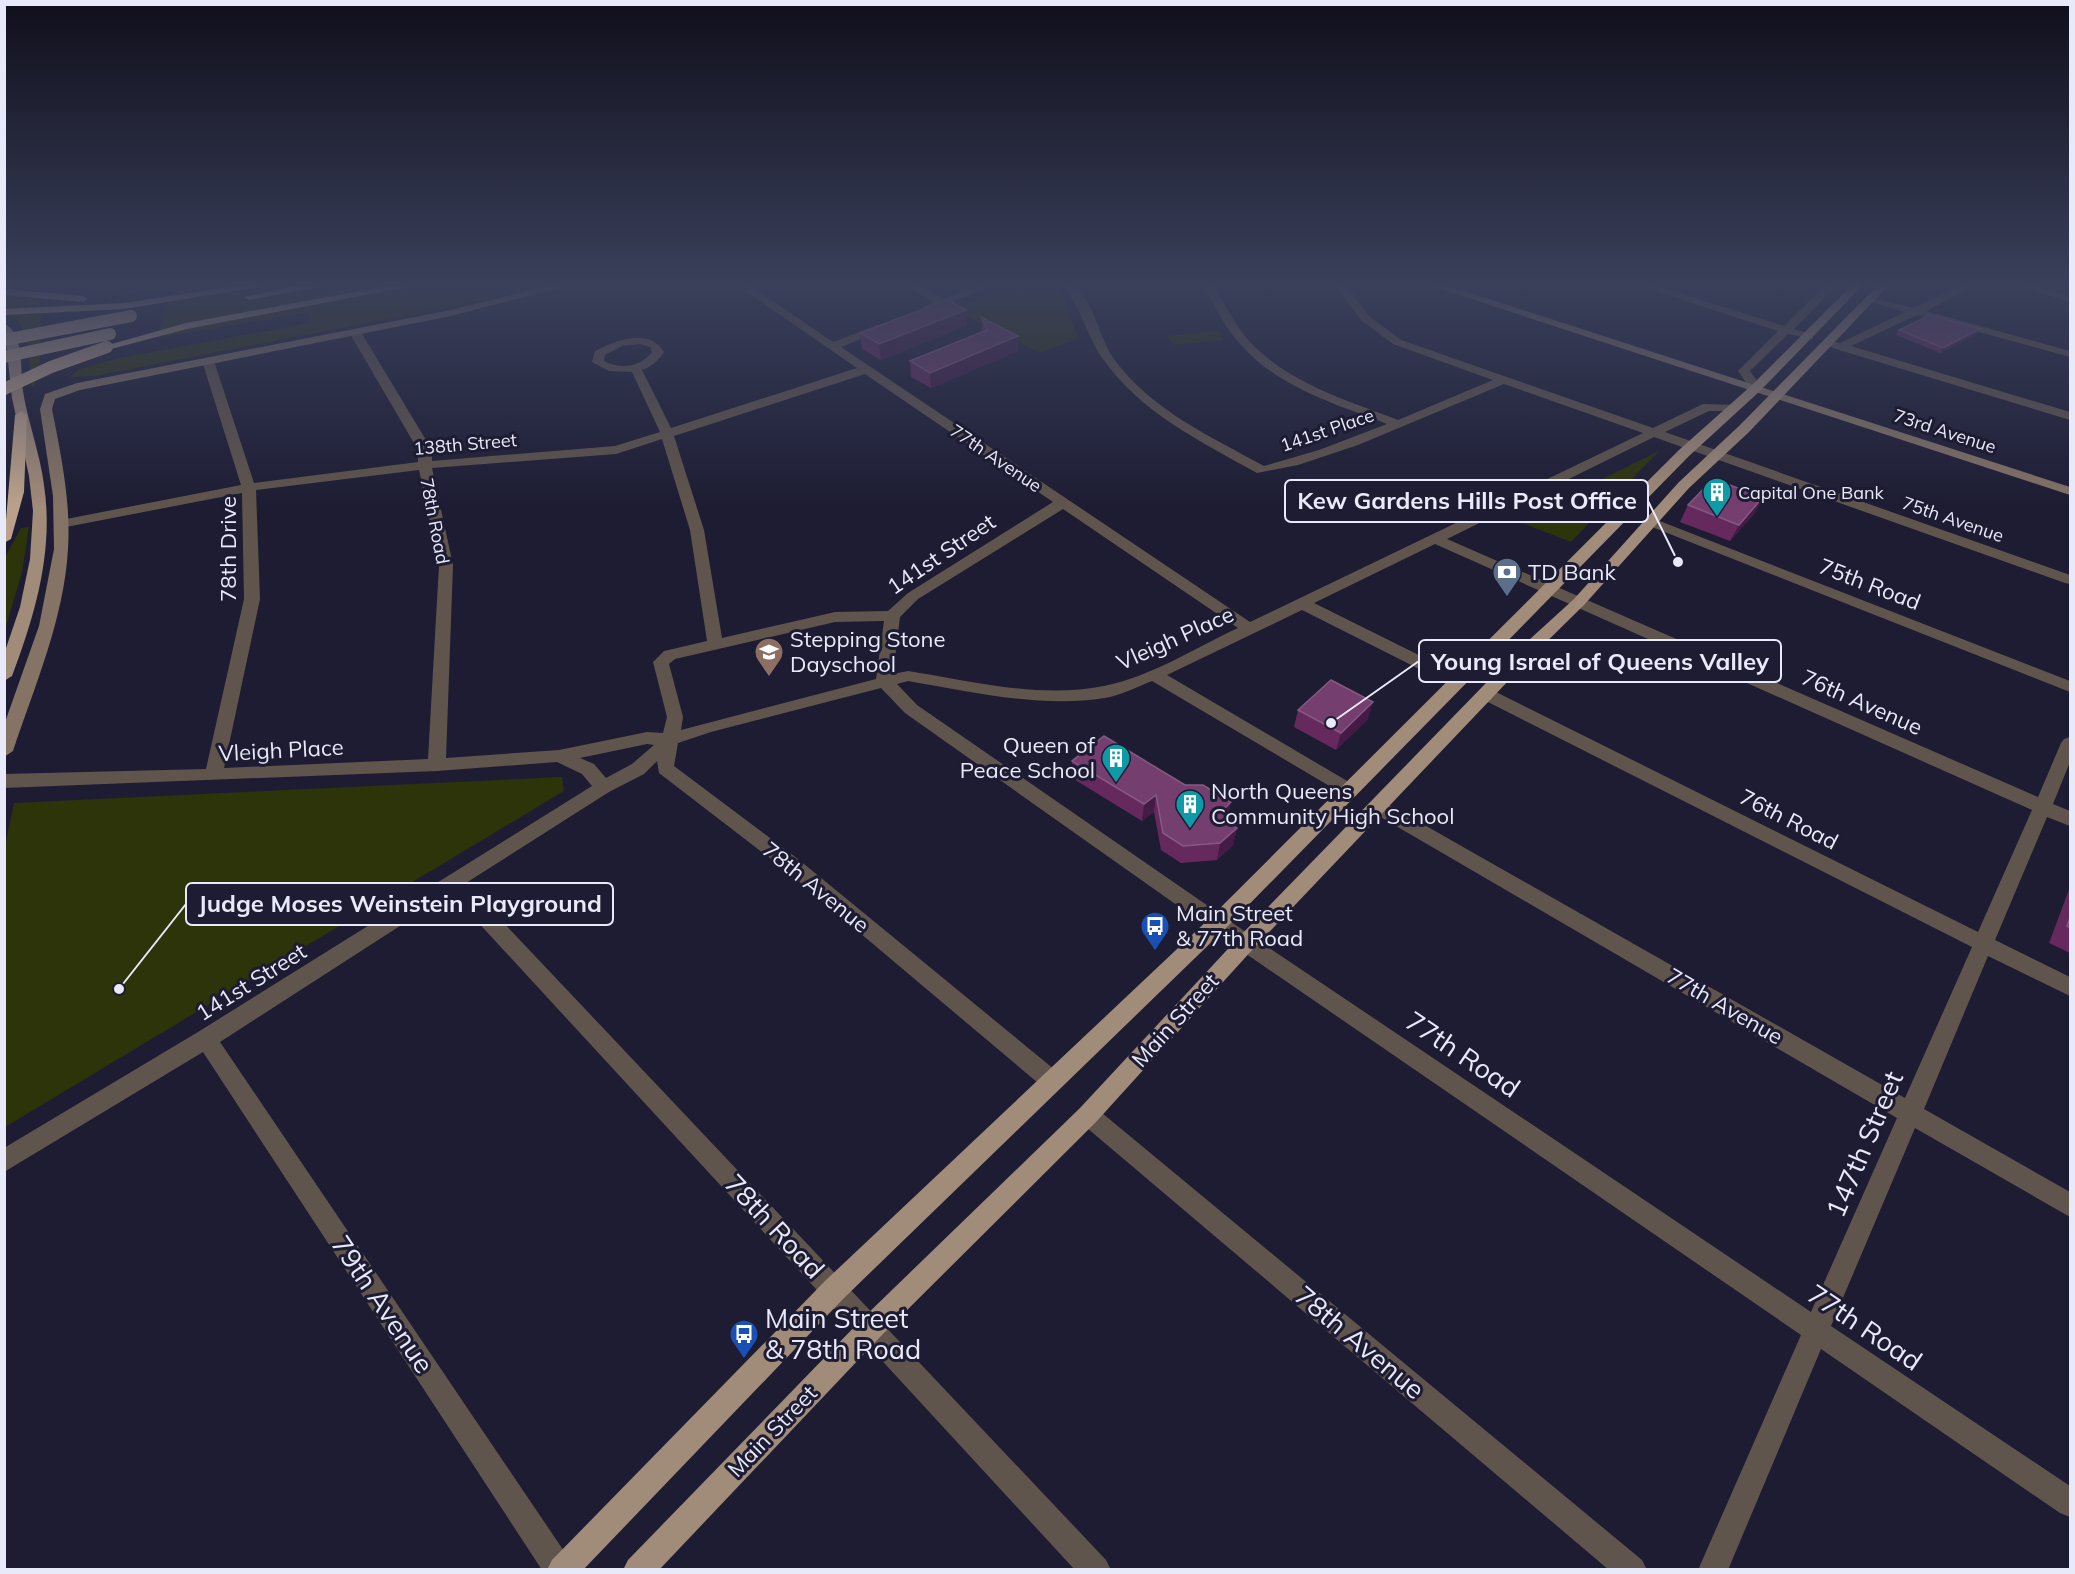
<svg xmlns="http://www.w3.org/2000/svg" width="2075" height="1574" viewBox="0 0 2075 1574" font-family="Mulish,sans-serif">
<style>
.green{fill:#2d340a}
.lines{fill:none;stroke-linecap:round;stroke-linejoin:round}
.street{fill:#60554c;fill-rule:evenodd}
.secondary{fill:#857466;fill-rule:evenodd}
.primary{fill:#a18b79;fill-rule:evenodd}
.highway{fill:#bba18b;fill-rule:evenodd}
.highway-bridge{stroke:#bba18b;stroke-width:12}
.wall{fill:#66295e}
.shaded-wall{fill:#431b46}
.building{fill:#743e6e;stroke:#865984;stroke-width:1.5}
.labels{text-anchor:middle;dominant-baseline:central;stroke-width:6;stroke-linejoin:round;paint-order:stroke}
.far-street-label{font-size:18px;fill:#e8e9f9;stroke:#1d1c33}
.far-poi-label{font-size:18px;fill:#e8e9f9;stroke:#1d1c33;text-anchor:start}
.street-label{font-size:22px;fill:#e8e9f9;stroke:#1d1c33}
.poi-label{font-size:22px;fill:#e8e9f9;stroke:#1d1c33;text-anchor:start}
.near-street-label{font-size:27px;fill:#e8e9f9;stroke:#1d1c33}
.near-poi-label{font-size:27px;fill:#e8e9f9;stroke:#1d1c33;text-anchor:start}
.leader{fill:none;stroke:#e8e9f9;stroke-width:2}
.callout-dot{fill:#e8e9f9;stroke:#1d1c33;stroke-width:2}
.callout{fill:#1d1c33;stroke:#e8e9f9;stroke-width:2}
.callout-label{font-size:24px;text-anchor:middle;font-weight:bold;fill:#e8e9f9}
</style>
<rect width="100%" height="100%" fill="#1d1c33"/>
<path class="green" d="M4,286H43L41,290H27L18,297L40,300C42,331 43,356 34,386H31C29,362 31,335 14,316L5,317Z
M175,286H537L490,299L95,376L69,377L80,369L120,358L309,323L310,312L157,338L173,290L115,295L128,290L155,288L158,291Z
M1010,286H1050L1061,291L1078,338L1040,353L953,309Z
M1219,331L1224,340L1173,345L1167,336Z
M1659,451L1571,542L1517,521Z
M29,527L22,572L5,630V557L21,528Z
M562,777L564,791L5,1127L4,852L14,803Z"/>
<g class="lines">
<path class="street" d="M738,286H751L833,342L878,325H886V329L841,347L1250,622L1643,433L1504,384L1358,445L1298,465L1257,473C1200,441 1141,413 1103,359C1086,335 1083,310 1063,286H1075C1096,306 1098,336 1114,359C1151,410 1210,436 1264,466L1319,450L1387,424C1336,404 1279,388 1241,345C1225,328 1215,306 1203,286H1214C1225,304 1235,325 1249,341C1288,383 1346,400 1398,420L1493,380L1393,344L1361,320L1336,286H1347L1369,316L1401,340L1653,428L1703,404L1738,405V411H1709L1665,432L2070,575V584L2065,583L1654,437L1447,539L2038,797L2061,743L2064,739L2070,737V762L2053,804L2070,811V826L2047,817L1995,940L2070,977V996L1988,956L1924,1109L2070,1192V1217L1915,1128L1831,1326L2070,1486V1517L2060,1513L1821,1349L1728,1570H1698L1801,1335L1239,949L905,713L881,688L711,732L678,743L674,766L798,859L1060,1074L1063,1081L1060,1088L1052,1091L1044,1088L784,869L659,773L657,761L644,774L609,792L466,883L1106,1560L1111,1570H1075L451,893L220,1042L570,1560L575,1570H542L203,1052L4,1172V1148L198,1032L592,786L582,774L557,762L437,771L4,788V774L206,769L244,599L242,493L61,528L54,524L56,521L241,485L202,361L208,357L214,361L254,483L418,462V450L349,332L355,329L361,332L432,450V461L615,446L660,432L632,372L609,371L592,362L595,351C616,340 649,327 664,352C658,361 652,366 642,370L671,428L857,368ZM640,344L650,347L652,352C641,367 620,370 604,361L605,355L622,346ZM865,374L1053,502L908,593L888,611L835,612L722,638L704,530L674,436ZM662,439L690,530L707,641L664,651L653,662L667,717L663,733L647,732L559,750L446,758L453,565L432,468L616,454ZM419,470L439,565L428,759L224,768L260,599L256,490ZM1063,509L1238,628C1195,648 1150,677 1104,686C1040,699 971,681 908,671L893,674L900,617L918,599ZM1435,544L2032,810L1978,932L1492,690L1486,688L1478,694L1480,698L1972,947L1905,1098L1384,802H1372L1369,807L1372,812L1897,1118L1811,1312L1253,937L917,705L897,684L908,681C972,692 1039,708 1105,698C1121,695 1137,687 1152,681L1348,797L1354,795L1357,790L1354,785L1167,675L1302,610L1451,685H1463L1465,681L1463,677L1314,603ZM884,621L876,679L681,730L683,717L669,664L675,659L835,622ZM647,744L654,745L632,764L606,778L594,764L580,758Z
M907,286H921L944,299L976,286H992L927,312L923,311V307L934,302Z
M1639,286H1657L1784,326L1824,286H1836L1794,329L1813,335V339L1788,334L1750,371L1762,388L1756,392L1752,391L1738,371L1778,331Z
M1959,286H1974L1926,311L2070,351V357L1917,315L1851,346L2070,412V420L1836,349L1822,343L1828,340L1840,343L1905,312L1867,301V297L1914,308Z
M2019,286H2037L2070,296V302Z
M1652,518L2070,681V692L1647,525L1645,522Z
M1088,1104L1096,1108L1642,1560L1647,1570H1609L1080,1122L1077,1115L1080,1108Z"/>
<path class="secondary" d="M547,286H567L451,316L80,390L55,399L52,409C61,455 71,502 68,549C64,619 35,685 13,751L4,757V725L39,626L54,549L53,496L40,409L45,394L77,383L451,310Z
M1432,286H1449L2070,487V495Z"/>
<path class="primary" d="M1851,286H1862L1760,391L1689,456L1226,928L843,1299L583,1570H547L552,1560L825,1281L1212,916L1679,450L1752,385Z
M1877,286H1888L1749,432L1689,488L1584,605L1531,657L1253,949L1096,1122L880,1337L659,1570H623L628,1560L862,1319L1080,1108L1239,937L1519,649L1574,599L1679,482L1739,426Z
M4,324C25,332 20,373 23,391C28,423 40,453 44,485C54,551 35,615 12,676L4,681V654L20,607L30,559L33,511L29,476L12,398Z"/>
<path class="highway" d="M236,286H266L124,309L4,315V309L124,303Z
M295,286H323L249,300L244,297Z
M387,286H412L187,329L107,350L101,347L186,323Z
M4,289L83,296L88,299L83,302L4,295Z
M21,411L27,415L24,492L11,539L4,543L15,415Z"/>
<path class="highway-bridge" d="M4,340L131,316
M4,357L110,334
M4,389L51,367L107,347"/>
</g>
<path class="wall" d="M981,317L1018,336V351L931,388L911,377L910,361L982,332Z
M967,325L881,360L862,349L860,333Z
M1899,330L1977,334L1940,353L1896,335Z
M1763,497L1754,514L1730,541L1680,522L1688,505Z
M1298,710L1368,719L1336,750L1294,727Z
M1072,761L1228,819L1227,820L1228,822L1237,828L1233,845L1217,860L1181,863L1161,850L1154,812L1142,821L1072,778Z
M2070,887V953L2049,943Z"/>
<path class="shaded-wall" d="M966,310L967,325L881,360L879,344Z
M1980,329L1977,334L1940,353L1943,348Z
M1018,336V351L931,388L930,373Z
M1763,497L1754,514L1730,541L1739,525Z
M1373,702L1368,719L1336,750L1341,733Z
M1156,795L1154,812L1142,821L1144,804Z
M1231,802L1228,819L1221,826L1224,809Z
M1237,828L1233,845L1217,860L1220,843Z"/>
<path class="building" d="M947,300L966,310L879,344L860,333Z
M1930,315L1980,329L1943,348L1899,330Z
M981,317L1018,336L930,373L910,361L987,330Z
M1713,479L1763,497L1739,525L1688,505Z
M1331,680L1373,702L1341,733L1298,710Z
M1104,736L1185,785H1203L1231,802L1224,809L1228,822L1237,828L1220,843L1183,846L1163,833L1156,795L1144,804L1072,761Z
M2070,918V928L2067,926Z"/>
<linearGradient id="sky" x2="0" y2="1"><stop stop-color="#100f1c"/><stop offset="0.56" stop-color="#3a405b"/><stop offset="1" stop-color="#3a405b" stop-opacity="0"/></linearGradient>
<rect width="2075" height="507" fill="url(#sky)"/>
<defs>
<g id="building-pin" transform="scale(1.5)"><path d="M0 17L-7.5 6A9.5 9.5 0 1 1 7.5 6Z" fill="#0f9aa8" stroke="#1d1c33"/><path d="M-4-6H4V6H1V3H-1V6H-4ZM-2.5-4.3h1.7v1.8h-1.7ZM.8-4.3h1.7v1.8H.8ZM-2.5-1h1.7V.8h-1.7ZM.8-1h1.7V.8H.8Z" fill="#fff"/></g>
<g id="bank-pin" transform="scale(1.5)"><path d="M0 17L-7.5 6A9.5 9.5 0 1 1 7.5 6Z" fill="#5c6f8a" stroke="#1d1c33"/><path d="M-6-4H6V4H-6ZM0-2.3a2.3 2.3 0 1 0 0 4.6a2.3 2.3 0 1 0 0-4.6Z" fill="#fff"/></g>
<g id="school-pin" transform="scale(1.5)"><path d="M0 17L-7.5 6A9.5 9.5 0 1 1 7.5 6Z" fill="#8d6e63" stroke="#1d1c33"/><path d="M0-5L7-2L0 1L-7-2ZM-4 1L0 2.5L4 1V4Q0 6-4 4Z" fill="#fff"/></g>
<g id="bus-pin" transform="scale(1.5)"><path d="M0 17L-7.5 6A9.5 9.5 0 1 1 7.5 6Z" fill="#1a4fb4" stroke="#1d1c33"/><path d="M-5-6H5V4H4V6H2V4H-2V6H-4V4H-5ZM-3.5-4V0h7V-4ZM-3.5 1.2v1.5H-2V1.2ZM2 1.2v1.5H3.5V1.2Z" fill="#fff"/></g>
</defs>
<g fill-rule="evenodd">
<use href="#building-pin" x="1717" y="492"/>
<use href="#bank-pin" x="1507" y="572"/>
<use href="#school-pin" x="769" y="652"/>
<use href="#building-pin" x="1116" y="758"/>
<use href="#building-pin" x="1190" y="804"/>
<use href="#bus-pin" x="1155" y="926"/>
<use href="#bus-pin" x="744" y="1334"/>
</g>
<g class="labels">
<g class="far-street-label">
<text transform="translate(1327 430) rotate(-19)">141st Place</text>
<text transform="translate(1945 431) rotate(18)">73rd Avenue</text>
<text transform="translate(465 444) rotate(-5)">138th Street</text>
<text transform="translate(996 458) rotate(34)">77th Avenue</text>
<text transform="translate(1953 519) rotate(19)">75th Avenue</text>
<text transform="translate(435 521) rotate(79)">78th Road</text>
</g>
<g class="far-poi-label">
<text x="1738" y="492">Capital One Bank</text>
</g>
<g class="street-label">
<text transform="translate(228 549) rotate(-90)">78th Drive</text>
<text transform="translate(941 554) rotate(-34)">141st Street</text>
<text transform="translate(1870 584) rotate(21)">75th Road</text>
<text transform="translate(1175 638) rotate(-24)">Vleigh Place</text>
<text transform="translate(1862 702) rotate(24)">76th Avenue</text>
<text transform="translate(281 750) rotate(-3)">Vleigh Place</text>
<text transform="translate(1789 819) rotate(27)">76th Road</text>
<text transform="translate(816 887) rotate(39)">78th Avenue</text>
<text transform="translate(251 982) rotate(-32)">141st Street</text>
<text transform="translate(1725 1006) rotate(30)">77th Avenue</text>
<text transform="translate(1175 1020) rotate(-48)">Main Street</text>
<text transform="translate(772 1431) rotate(-46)">Main Street</text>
</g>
<g class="poi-label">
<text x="1528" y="572">TD Bank</text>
<text x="790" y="639">Stepping Stone<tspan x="790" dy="25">Dayschool</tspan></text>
<text x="1095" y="745" text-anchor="end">Queen of<tspan x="1095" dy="25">Peace School</tspan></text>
<text x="1211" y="791">North Queens<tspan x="1211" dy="25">Community High School</tspan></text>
<text x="1176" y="913">Main Street<tspan x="1176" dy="25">&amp; 77th Road</tspan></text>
</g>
<g class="near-street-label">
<text transform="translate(1463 1054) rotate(34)">77th Road</text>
<text transform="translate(1864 1144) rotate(-67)">147th Street</text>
<text transform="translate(775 1226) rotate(47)">78th Road</text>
<text transform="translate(383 1304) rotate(56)">79th Avenue</text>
<text transform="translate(1865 1327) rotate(34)">77th Road</text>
<text transform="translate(1360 1342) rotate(40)">78th Avenue</text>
</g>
<g class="near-poi-label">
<text x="765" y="1318">Main Street<tspan x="765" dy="31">&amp; 78th Road</tspan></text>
</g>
</g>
<path class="leader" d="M1678 562L1648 501M1331 723L1419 661M119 989L186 904"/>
<g class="callout-dot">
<circle cx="1678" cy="562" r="6"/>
<circle cx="1331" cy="723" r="6"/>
<circle cx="119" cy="989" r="6"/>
</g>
<g class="callout">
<rect x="1285" y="480" width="363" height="42" rx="6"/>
<rect x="1419" y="640" width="362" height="42" rx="6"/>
<rect x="186" y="883" width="427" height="42" rx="6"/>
</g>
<g class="callout-label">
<text x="1467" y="509">Kew Gardens Hills Post Office</text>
<text x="1600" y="670">Young Israel of Queens Valley</text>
<text x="400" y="912">Judge Moses Weinstein Playground</text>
</g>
<rect width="2075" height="1574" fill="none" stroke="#e8e9f9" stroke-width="12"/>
</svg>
